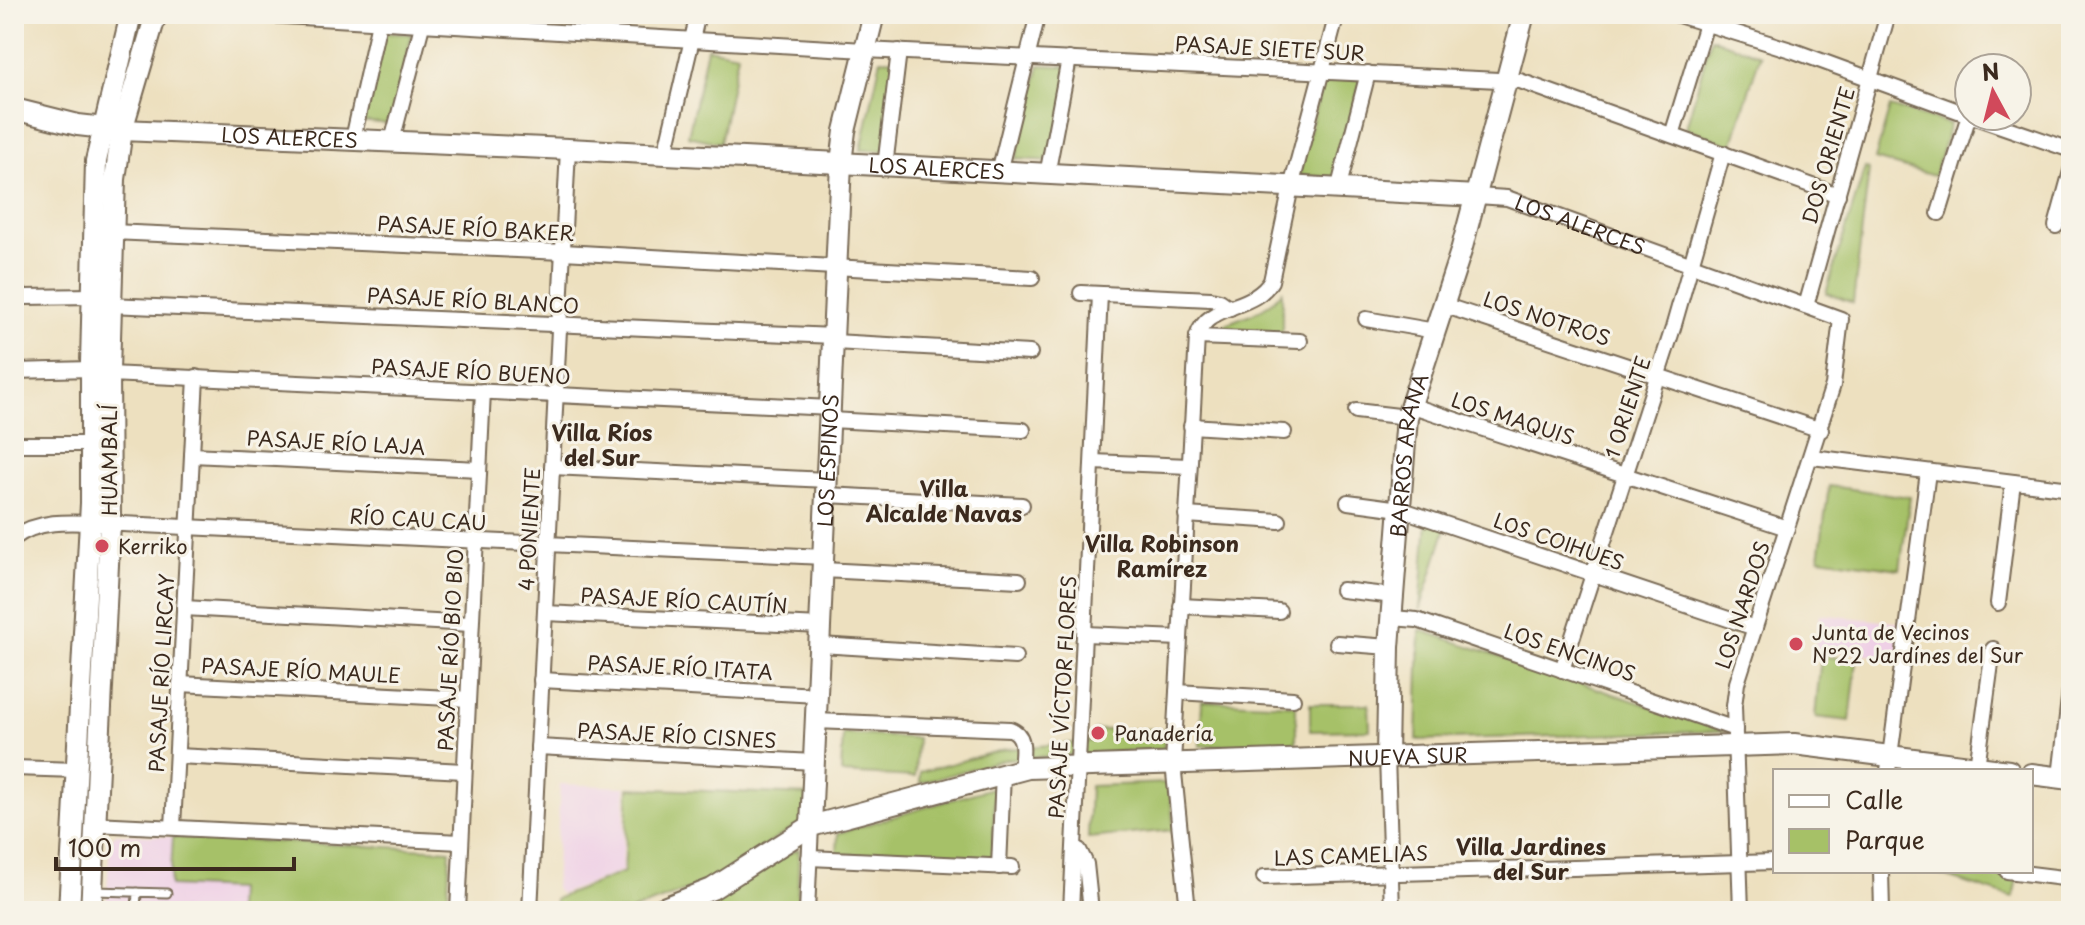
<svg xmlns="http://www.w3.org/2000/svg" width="2085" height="925" viewBox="0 0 2085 925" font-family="'Playpen Sans',sans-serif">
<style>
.built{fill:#efd0e6}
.green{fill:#a6c167;stroke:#707642;stroke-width:2}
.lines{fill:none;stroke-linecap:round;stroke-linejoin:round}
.lane-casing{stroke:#796a56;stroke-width:11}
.street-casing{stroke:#796a56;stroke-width:18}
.secondary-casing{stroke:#796a56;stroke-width:24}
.lane{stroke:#fff;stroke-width:7}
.street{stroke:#fff;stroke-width:14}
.secondary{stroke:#fff;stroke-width:20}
.poi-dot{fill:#d1495b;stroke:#f7f3e8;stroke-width:3}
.labels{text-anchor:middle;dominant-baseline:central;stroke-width:6;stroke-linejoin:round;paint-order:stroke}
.street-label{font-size:20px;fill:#3b2a1e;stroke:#f7f3e8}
.poi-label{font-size:20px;fill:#3b2a1e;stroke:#f7f3e8;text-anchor:start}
.neighbourhood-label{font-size:22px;font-weight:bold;fill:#3b2a1e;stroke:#f7f3e8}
</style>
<rect width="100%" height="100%" fill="#f7f3e8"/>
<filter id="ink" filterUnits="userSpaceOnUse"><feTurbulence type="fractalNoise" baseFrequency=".0125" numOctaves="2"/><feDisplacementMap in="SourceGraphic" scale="16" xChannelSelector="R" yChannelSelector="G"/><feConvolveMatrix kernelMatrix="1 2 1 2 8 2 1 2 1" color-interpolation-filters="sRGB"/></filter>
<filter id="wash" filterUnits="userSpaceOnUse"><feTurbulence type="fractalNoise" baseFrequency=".006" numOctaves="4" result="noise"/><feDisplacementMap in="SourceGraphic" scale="32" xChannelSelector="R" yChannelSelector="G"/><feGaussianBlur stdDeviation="1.8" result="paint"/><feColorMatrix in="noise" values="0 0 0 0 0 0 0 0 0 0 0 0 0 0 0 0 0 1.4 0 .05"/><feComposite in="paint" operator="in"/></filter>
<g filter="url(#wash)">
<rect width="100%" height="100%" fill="#ede0bf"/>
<path class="built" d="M1819,614L1901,623L1898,658L1815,649Z
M560,784L626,787L622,871L561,894L555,889Z
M116,834L173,837L171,886L237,889L236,911H106L110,841Z"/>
<path class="green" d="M379,33L412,34L391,124L358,121Z
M1711,38L1760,55L1732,146L1686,128Z
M707,48L738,54L720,143L688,136Z
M881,59L905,60L893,151L861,150Z
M1040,65L1078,67L1055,161L1016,159Z
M1323,78L1361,79L1336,178L1299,175Z
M1890,107L1950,124L1934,176L1875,159Z
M1865,168L1869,170L1853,303L1826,293Z
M1282,291V332H1214C1238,313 1260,319 1282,291Z
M1829,486L1910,497L1900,569L1819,558Z
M1427,521L1446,528L1420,610Z
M1420,630L1725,731L1417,740Z
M1821,656L1857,660L1850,721L1815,717Z
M1202,701L1296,705V743L1200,746Z
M1310,704H1369L1370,730L1310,731Z
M1164,729V749L1006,759L920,783V772L1006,749L1094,741L1095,730Z
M843,734L917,738L915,777L841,773Z
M1169,783L1174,830L1088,838L1090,786Z
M995,787L992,860L837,854L838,833Z
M629,788L811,795L807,819L707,883L631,911H555V899L624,872Z
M173,837L450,850L447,911H236L237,889L170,886Z
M799,849L797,911H683L723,895L784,855Z
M1929,871H1963L2017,878L2013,898Z"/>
</g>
<g filter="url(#ink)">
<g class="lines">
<g class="lane-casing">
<path id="lane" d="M94,891L167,893
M136,911L137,892"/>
</g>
<g class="street-casing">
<g id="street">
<path d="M250,14L865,50L1520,81L1838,195"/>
<path d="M1675,14L1794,51L1969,115"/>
<path d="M1972,116L2071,150"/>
<path d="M1672,135L1709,14"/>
<path d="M353,139L379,22"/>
<path d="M392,141L425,14"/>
<path d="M665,154L698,14"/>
<path d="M885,166L899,51"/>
<path d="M999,172L1038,14"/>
<path d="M1047,175L1069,59"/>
<path d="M1338,190L1368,73"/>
<path id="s1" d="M1477,196L1507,198L1841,319L1833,385L1737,683L1734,706L1741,911"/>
<path d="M1939,213L1969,115"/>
<path d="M2056,226L2071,171"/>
<path d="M112,232L563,252L1032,278"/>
<path d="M1081,293L1211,299L1220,301L1230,308"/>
<path d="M24,297L94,296"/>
<path d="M110,305L834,336"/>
<path d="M1443,305L1821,430"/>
<path d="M1806,306L1888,14"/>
<path d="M1366,319L1435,331"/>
<path d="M1197,337L1300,341"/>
<path d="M834,342L1030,353"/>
<path d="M14,371L91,369"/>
<path d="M109,374L831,408"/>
<path d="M1410,405L1787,528"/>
<path d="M1356,411L1407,417"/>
<path d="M830,420L1023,430"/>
<path d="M1191,426L1284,432"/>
<path d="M14,444H92"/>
<path d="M192,455L479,469"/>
<path d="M1812,457L2071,489"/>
<path d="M1093,462L1189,466"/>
<path d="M552,467L827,480"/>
<path d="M827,495L1022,505"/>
<path d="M1348,502L1400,509L1755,628"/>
<path d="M1186,515L1279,521"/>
<path d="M14,538C43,515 86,524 122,524L824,557"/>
<path d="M823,570L1019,580"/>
<path d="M1342,590L1394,596"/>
<path d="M1998,603L2013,482"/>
<path d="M1181,606L1279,611"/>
<path d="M184,608L471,624"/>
<path d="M545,613L821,626"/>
<path d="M1392,618L1417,620L1735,729"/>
<path d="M1085,634L1180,638"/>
<path d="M1337,643L1389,647"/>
<path d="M820,645L1015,657"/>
<path d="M1562,670L1673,328L1723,153"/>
<path d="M541,680L817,695"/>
<path d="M180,684L468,699"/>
<path d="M1177,692L1293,699"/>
<path d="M816,721L1010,729C1027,735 1022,754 1021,769"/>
<path d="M538,747L814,762"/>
<path d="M177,756L464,771"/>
<path d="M1387,756L1392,911"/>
<path d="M1977,767L1993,649"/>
<path d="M14,768L77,770"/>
<path d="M1888,771L1928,472"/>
<path d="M2060,777L2071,681"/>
<path d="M95,824L461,842"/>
<path d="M173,827L196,377"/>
<path d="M1074,849L1079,850L1086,864L1091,911"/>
<path d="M809,858L1012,867"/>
<path d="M999,867L1003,773"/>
<path d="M1881,871L1882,911"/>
<path d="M2007,871L2071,879"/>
<path d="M1264,877L1775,862"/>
<path d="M458,911L483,391"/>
<path d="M530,911L568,149"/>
<path d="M807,911L811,826"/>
<path d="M1071,911L1100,294"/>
<path d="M1188,911L1173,763L1197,337C1207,302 1254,311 1271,281L1291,187L1337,14"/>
</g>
</g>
<g class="secondary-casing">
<g id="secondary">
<path id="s2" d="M14,109L78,125L122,130L568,149L1477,196"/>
<path id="s3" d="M1387,756L1389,647L1407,417L1461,251L1524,14"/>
<path d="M2031,774L2071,779"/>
<path id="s4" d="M811,826L841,163L845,131L874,14"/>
<path d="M69,911L91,503V362L96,161L131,14"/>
<path d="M91,911L110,524L109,370L115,179L122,130L156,14"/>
<path id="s5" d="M656,911L712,889L811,826L1028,768L1794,744L2009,771"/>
</g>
</g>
<use href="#lane" class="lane"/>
<use href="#street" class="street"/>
<use href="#secondary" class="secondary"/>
</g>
</g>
<g class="poi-dot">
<circle cx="102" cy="546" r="8"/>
<circle cx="1796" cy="644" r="8"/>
<circle cx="1098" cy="733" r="8"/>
</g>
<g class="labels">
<g class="street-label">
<text transform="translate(1270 48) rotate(3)">PASAJE SIETE SUR</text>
<text stroke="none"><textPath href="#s2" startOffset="278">LOS ALERCES</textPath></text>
<text transform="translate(1828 155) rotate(-74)">DOS ORIENTE</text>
<text stroke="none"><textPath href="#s2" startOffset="926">LOS ALERCES</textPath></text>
<text stroke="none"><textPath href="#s1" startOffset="108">LOS ALERCES</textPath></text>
<text transform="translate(476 228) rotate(3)">PASAJE RÍO BAKER</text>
<text transform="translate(473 300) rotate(3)">PASAJE RÍO BLANCO</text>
<text transform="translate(1547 318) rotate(18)">LOS NOTROS</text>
<text transform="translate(471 371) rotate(3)">PASAJE RÍO BUENO</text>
<text transform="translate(1627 407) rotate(-72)">1 ORIENTE</text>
<text transform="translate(1513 418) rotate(18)">LOS MAQUIS</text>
<text transform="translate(336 442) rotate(3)">PASAJE RÍO LAJA</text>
<text stroke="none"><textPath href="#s3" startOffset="302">BARROS ARANA</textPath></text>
<text transform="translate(109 460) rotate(-90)">HUAMBALÍ</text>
<text stroke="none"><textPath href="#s4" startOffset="366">LOS ESPINOS</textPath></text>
<text transform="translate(418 519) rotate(3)">RÍO CAU CAU</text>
<text transform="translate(529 529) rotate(-87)">4 PONIENTE</text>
<text transform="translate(1559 541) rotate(19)">LOS COIHUES</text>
<text transform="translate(684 600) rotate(3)">PASAJE RÍO CAUTÍN</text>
<text transform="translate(1742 605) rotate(-72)">LOS NARDOS</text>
<text transform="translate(450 650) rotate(-87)">PASAJE RÍO BIO BIO</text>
<text transform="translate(1570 652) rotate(19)">LOS ENCINOS</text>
<text transform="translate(680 667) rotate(3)">PASAJE RÍO ITATA</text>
<text transform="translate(301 670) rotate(3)">PASAJE RÍO MAULE</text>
<text transform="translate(161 673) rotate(-87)">PASAJE RÍO LIRCAY</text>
<text transform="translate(1062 697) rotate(-87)">PASAJE VÍCTOR FLORES</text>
<text transform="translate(677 735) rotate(3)">PASAJE RÍO CISNES</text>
<text stroke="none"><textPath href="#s5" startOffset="782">NUEVA SUR</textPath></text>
<text transform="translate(1351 855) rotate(-2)">LAS CAMELIAS</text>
</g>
<g class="poi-label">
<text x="118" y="546">Kerriko</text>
<text x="1812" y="632">Junta de Vecinos<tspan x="1812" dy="23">N°22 Jardínes del Sur</tspan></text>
<text x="1114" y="733">Panadería</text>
</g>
<g class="neighbourhood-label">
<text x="602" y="431">Villa Ríos<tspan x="602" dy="25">del Sur</tspan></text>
<text x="944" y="487">Villa<tspan x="944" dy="25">Alcalde Navas</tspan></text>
<text x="1162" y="542">Villa Robinson<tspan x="1162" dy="25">Ramírez</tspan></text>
<text x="1531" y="845">Villa Jardines<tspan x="1531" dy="25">del Sur</tspan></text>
</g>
</g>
<rect width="2085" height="925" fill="none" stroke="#f7f3e8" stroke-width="48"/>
<rect x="1773" y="769" width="260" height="104" fill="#f7f3e8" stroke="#aca397" stroke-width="2"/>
<rect x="1789" y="795" width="40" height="12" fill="#ffffff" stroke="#aca397" stroke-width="2"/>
<text x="1845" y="809" font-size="24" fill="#3b2a1e">Calle</text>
<rect x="1789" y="829" width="40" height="24" fill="#a6c167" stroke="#aca397" stroke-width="2"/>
<text x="1845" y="849" font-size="24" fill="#3b2a1e">Parque</text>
<g transform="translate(1993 92) rotate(353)"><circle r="38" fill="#f7f3e8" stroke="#aca397" stroke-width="2"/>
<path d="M0-6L14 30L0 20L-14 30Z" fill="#d1495b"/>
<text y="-12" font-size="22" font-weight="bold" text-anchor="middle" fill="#3b2a1e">N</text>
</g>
<path d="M56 857v12h238v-12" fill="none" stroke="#3b2a1e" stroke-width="4"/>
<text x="68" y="857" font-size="24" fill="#3b2a1e" stroke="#f7f3e8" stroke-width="6" paint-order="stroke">100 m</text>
</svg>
